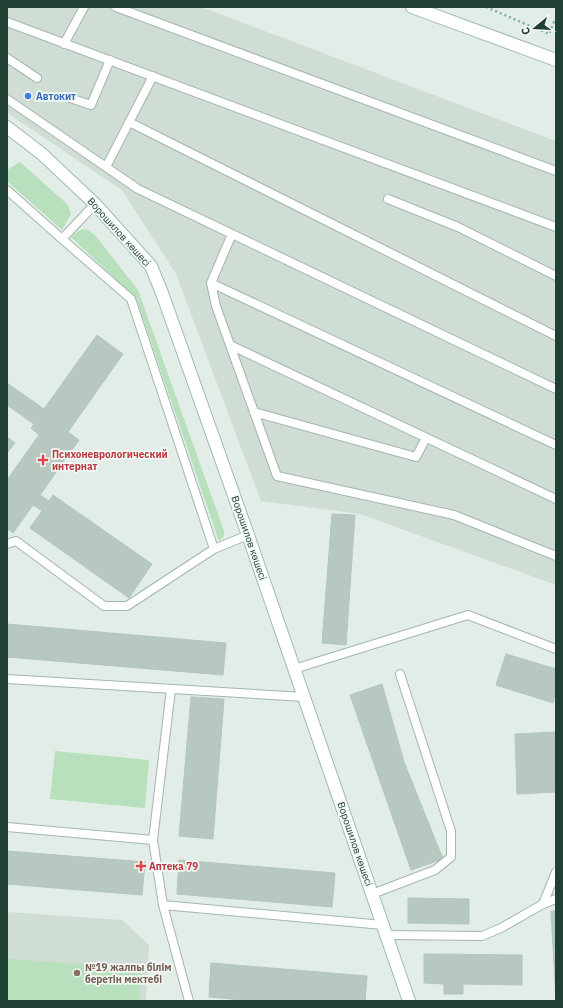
<svg xmlns="http://www.w3.org/2000/svg" width="563" height="1008" viewBox="0 0 563 1008" font-family="'IBM Plex Sans',sans-serif">
<style>
.built{fill:#cfddd5}
.green{fill:#b8e0bd}
.building{fill:#b6c8bf;stroke:#b3c7bc}
.lines{fill:none;stroke-linecap:round;stroke-linejoin:round}
.lane-casing{stroke:#a3b6ad;stroke-width:10}
.secondary-casing{stroke:#9fbaad;stroke-width:14}
.path{stroke:#7fb39c;stroke-width:2.5;stroke-dasharray:2 3;stroke-linecap:butt}
.lane{stroke:#fff;stroke-width:8}
.secondary{stroke:#fff;stroke-width:12}
.shop-dot{fill:#3f7fe0;stroke:#f2f9f5;stroke-width:1.5}
.health-dot{fill:#e0444e;stroke:#f2f9f5;stroke-width:1.5}
.education-dot{fill:#8d6e63;stroke:#f2f9f5;stroke-width:1.5}
.labels{text-anchor:middle;dominant-baseline:central;stroke-width:3.5;stroke-linejoin:round;paint-order:stroke}
.shop-label{font-size:10px;font-weight:bold;fill:#366cbe;stroke:#f2f9f5;text-anchor:start}
.street-label{font-size:10px;fill:#204033;stroke:#f2f9f5}
.health-label{font-size:10px;font-weight:bold;fill:#be3a42;stroke:#f2f9f5;text-anchor:start}
.education-label{font-size:10px;font-weight:bold;fill:#785e54;stroke:#f2f9f5;text-anchor:start}
</style>
<rect width="100%" height="100%" fill="#e1ede6"/>
<path class="built" d="M7,7H201L556,141V585L360,514L261,501L176,274L122,190L7,113Z
M7,912L122,920L149,945L146,1001H7Z"/>
<path class="green" d="M20,162L68,205L71,214L62,230L7,181V170Z
M86,229L95,235L138,290L224,531V536L219,541L136,298L71,237L80,230Z
M55,751L149,760L145,808L50,799Z
M7,959L141,968L139,1001H7Z"/>
<path class="building" d="M97,335L123,354L68,432L79,440L40,495L49,501L53,495L152,564L129,598L30,528L42,511L33,505L13,533L7,529V480L39,435L31,428L34,424L7,405V383L44,409Z
M7,437L15,443L7,453Z
M332,514L355,515L346,645L322,643Z
M7,624L226,643L223,675L7,657Z
M506,654L556,669V692L553,703L496,685Z
M382,684L404,762L443,859L411,870L350,695Z
M191,697L224,699L213,839L179,836Z
M556,732V792L517,794L515,734Z
M7,851L145,862L142,895L7,884Z
M179,860L335,873L332,907L177,894Z
M408,898L469,899V924L408,923Z
M551,911H556V999Z
M424,954L522,955V985L463,984V994H444V984L424,983Z
M211,963L367,976L365,1001H254L209,997Z"/>
<g class="lines">
<g class="lane-casing">
<path id="lane" d="M116,7L556,171
M7,22L556,227
M64,44L84,7
M7,58L37,78
M70,98L91,105L110,60
M7,99L138,189L556,389
M129,122L556,336
M106,167L153,76
M7,190L62,239L131,299L214,549L248,535
M388,199L458,227L556,276
M232,234L211,283L216,306L277,476L454,515L556,556
M62,239L95,204
M211,283L556,445
M230,345L556,499
M254,412L416,457L426,438
M7,544L16,541L104,606H127L214,549
M294,669L468,615L556,649
M7,679L304,697
M7,827L153,840L163,905L383,925
M153,840L171,689
M372,894L435,870L451,857V831L400,674
M543,904L556,872
M163,905L189,1001
M386,935L482,936L501,928L543,904L556,899"/>
</g>
<g class="secondary-casing">
<path id="secondary" d="M412,7L556,60
M7,127L42,154L95,204L151,266L162,293L248,535L409,1001"/>
</g>
<path class="path" d="M486,7L549,34L554,22L556,23"/>
<use href="#lane" class="lane"/>
<use href="#secondary" class="secondary"/>
</g>
<circle class="shop-dot" cx="28" cy="96" r="4"/>
<g class="health-dot">
<path d="M41 454h4v4h4v4h-4v4h-4v-4h-4v-4h4z"/>
<path d="M139 860h4v4h4v4h-4v4h-4v-4h-4v-4h4z"/>
</g>
<circle class="education-dot" cx="77" cy="973" r="4"/>
<g class="labels">
<g class="shop-label">
<text x="36" y="96">Автокит</text>
</g>
<g class="street-label">
<text transform="translate(119 232) rotate(48)">Ворошилов көшесі</text>
<text transform="translate(249 538) rotate(71)">Ворошилов көшесі</text>
<text transform="translate(355 844) rotate(71)">Ворошилов көшесі</text>
</g>
<g class="health-label">
<text x="52" y="454">Психоневрологический<tspan x="52" dy="12">интернат</tspan></text>
<text x="149" y="866">Аптека 79</text>
</g>
<g class="education-label">
<text x="85" y="967">№19 жалпы білім<tspan x="85" dy="12">беретін мектебі</tspan></text>
</g>
</g>
<rect width="563" height="1008" fill="none" stroke="#204033" stroke-width="16"/>
<g transform="translate(535 28) rotate(252)" stroke="#f2f9f5" stroke-width="3" paint-order="stroke">
<path d="M0-3L7 15L0 10L-7 15Z" fill="#204033"/>
<text y="-6" font-size="11" font-weight="bold" text-anchor="middle" fill="#204033">С</text>
</g>
</svg>
